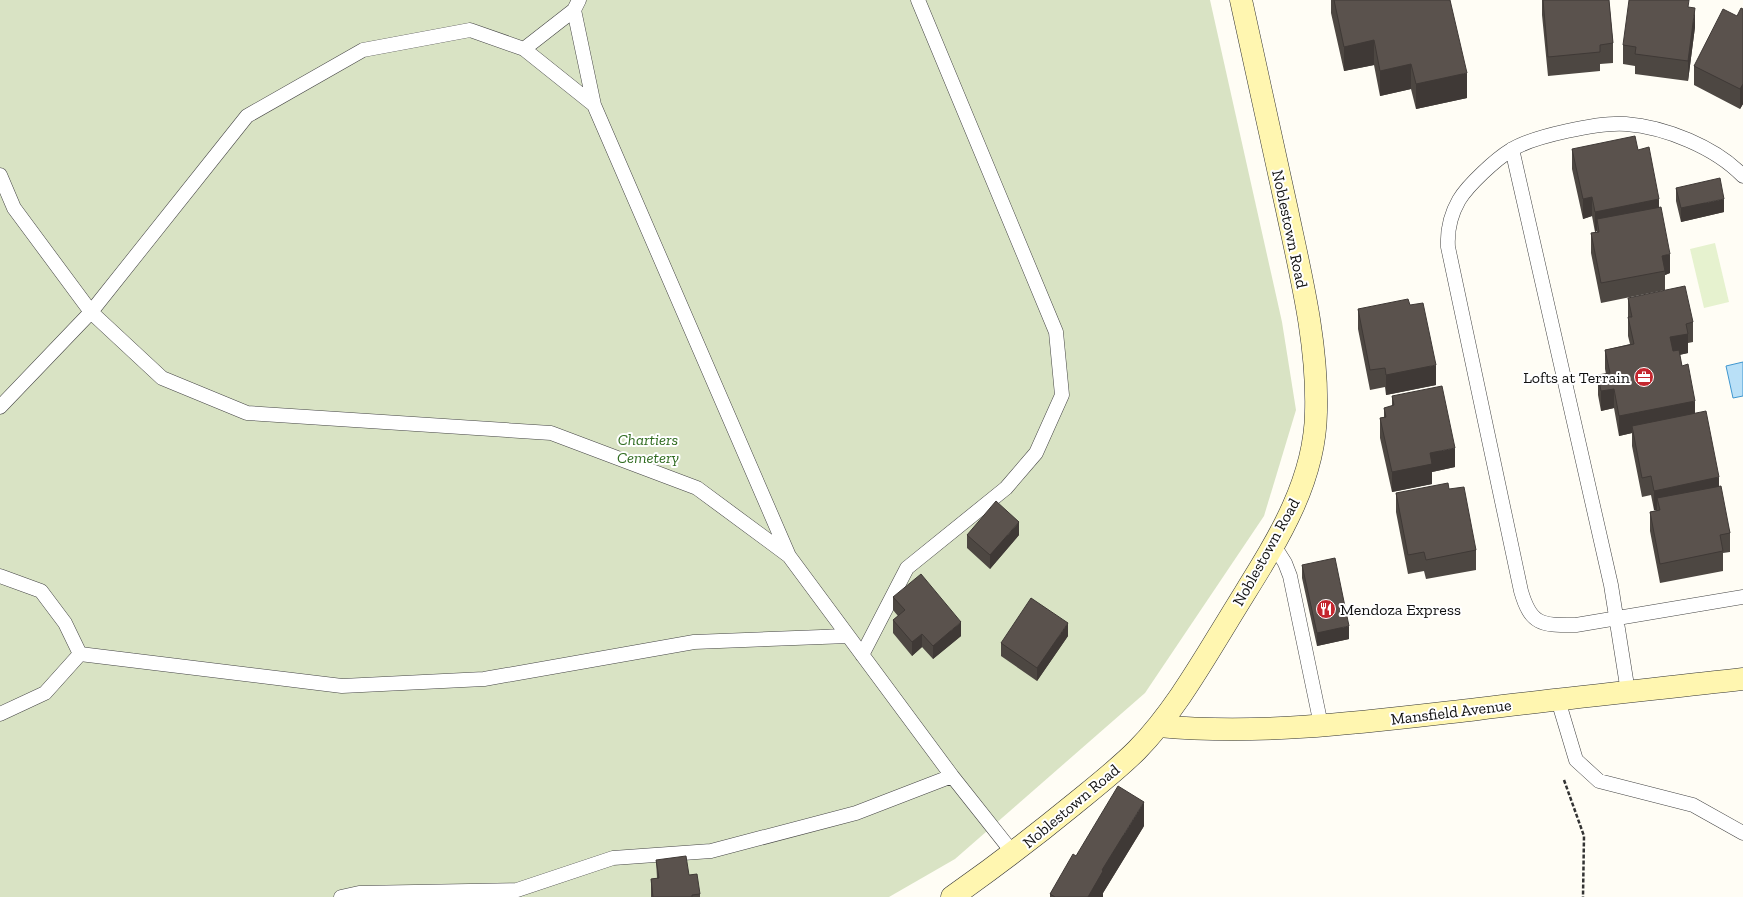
<svg xmlns="http://www.w3.org/2000/svg" width="1743" height="897" viewBox="0 0 1743 897" font-family="'Zilla Slab',serif">
<style>
.cemetery{fill:#d9e3c4}
.pitch{fill:#e6f2cf}
.water{fill:#b9e0f7;stroke:#3f96cf}
.lines{fill:none;stroke-linecap:round;stroke-linejoin:round}
.service-casing{stroke:#444;stroke-width:15}
.secondary-casing{stroke:#333;stroke-width:23}
.path{stroke:#333;stroke-width:2.5;stroke-dasharray:4 2;stroke-linecap:butt}
.service{stroke:#fff;stroke-width:14}
.secondary{stroke:#fff6b0;stroke-width:22}
.wall{fill:#4d4742}
.shaded-wall{fill:#3f3936}
.building{fill:#5a524d;stroke:#3f3936}
.labels{text-anchor:middle;dominant-baseline:central;stroke-width:4;stroke-linejoin:round;paint-order:stroke}
.street-label{font-size:16px;fill:#111;stroke:#fff}
.poi-label{font-size:16px;fill:#111;stroke:#fff;text-anchor:end}
.park-label{font-size:16px;font-style:italic;fill:#2f6b1f;stroke:#fff}
</style>
<rect width="100%" height="100%" fill="#fffdf5"/>
<path class="cemetery" d="M0,0H1210L1282,322L1296,410L1264,516L1145,693L955,859L889,897H0Z"/>
<path class="pitch" d="M1715,243L1729,302L1704,308L1690,249Z"/>
<path class="water" d="M1743,362V396L1733,398L1726,366Z"/>
<g class="lines">
<g class="service-casing">
<path id="service" d="M579,0L574,10L594,105L789,556
M524,49L574,10
M1512,149L1611,585L1628,692
M0,175L14,208L91,312L162,378L247,413L551,433L697,488L789,556L952,776L1013,853
M1743,176C1715,147 1665,127 1626,124C1600,122 1533,136 1511,150C1496,159 1468,185 1459,200C1451,214 1447,231 1448,247L1521,591C1531,626 1542,625 1576,625L1743,597
M0,407L91,312L247,116L363,50L470,30L524,49L594,105
M1273,544L1285,563L1290,576L1321,725
M0,576L41,591L65,623L80,654L45,693L0,714
M80,654L342,686L484,679L694,642L848,636
M862,655L907,568L1006,488L1036,453L1062,395L1056,332L918,0
M1558,700L1576,760L1599,781L1693,805L1743,833
M341,897L359,893L517,890L613,858L711,851L856,813L952,776"/>
</g>
<g class="secondary-casing">
<path id="secondary" d="M1159,726C1265,736 1373,721 1478,709C1567,698 1655,689 1743,679
M952,897C993,868 1034,837 1073,805C1095,787 1117,770 1137,750C1173,713 1200,666 1227,622C1266,557 1315,491 1316,412C1318,344 1301,276 1287,210C1272,140 1257,70 1241,0"/>
</g>
<path class="path" d="M1564,780L1584,836L1583,897"/>
<use href="#service" class="service"/>
<use href="#secondary" class="secondary"/>
</g>
<path class="wall" d="M1331,0H1450L1467,98L1416,109L1411,89L1380,96L1374,65L1344,71L1331,13Z
M1542,0H1609L1613,43V63L1600,64V71L1548,76L1542,15Z
M1689,7L1695,27L1688,81L1635,74V66L1623,64V45Z
M1743,9V104L1740,109L1694,85V66Z
M1572,149L1638,150L1659,207L1670,273L1665,275V290L1601,303L1591,253V233L1597,232V231L1595,232L1592,216L1583,219L1572,169Z
M1676,188L1724,212L1681,222L1676,201Z
M1628,298L1693,322V342L1688,343V353L1679,355L1682,366L1695,413L1719,486L1730,533V552L1723,553V571L1660,583L1650,531V512L1657,510H1654L1651,495L1642,497L1632,446V433L1619,436L1614,408L1601,411L1598,395V375L1606,374L1605,369V350L1630,344L1628,336Z
M1410,305L1436,385L1386,395L1385,387L1370,390L1358,329V309Z
M1392,396L1455,467L1432,472V484L1392,492L1380,438V418L1384,417V408L1392,406Z
M1449,489L1476,550V570L1426,579L1424,571L1408,574L1396,512V493Z
M967,535H1019L990,569L967,548Z
M1302,565L1349,639L1317,646L1302,578Z
M893,597L961,636L933,659L922,647L912,656L893,633V620L898,616L893,610Z
M1068,636L1037,681L1001,656V643Z
M1144,826L1103,893V897H1050V894L1076,856Z
M656,860L689,875L700,894V897H651V879L657,878Z"/>
<path class="shaded-wall" d="M1695,8V27L1688,81V61Z
M1374,40V65L1344,71V47Z
M1411,64V89L1380,96V71Z
M1467,73V98L1416,109V84Z
M1743,84V104L1740,109V89Z
M1592,197V216L1583,219V199Z
M1659,199V218L1597,219V231L1595,232V212Z
M1724,199V212L1681,222V208Z
M1670,254V273L1665,275V271L1662,256Z
M1688,334V353L1670,357V337Z
M1436,365V385L1386,395V375Z
M1614,389V408L1601,411V391Z
M1695,401V420L1632,426V433L1619,436V416Z
M1455,448V467L1432,472V484L1392,492V472L1430,453Z
M1719,477V496L1657,498V510H1654V491Z
M1019,522V535L990,569V555Z
M961,622V636L933,659V646Z
M1068,623V636L1037,681V668Z
M1349,626V639L1317,646V633Z
M922,634V647L912,656V642Z
M1144,802V826L1103,893V897H1088L1102,870Z"/>
<path class="building" d="M1334,0H1450L1467,73L1416,84L1411,64L1380,71L1374,40L1344,47Z
M1543,0H1609L1613,43L1600,45V52L1548,57Z
M1629,0H1689L1688,7L1695,8L1688,61L1635,54L1636,47L1623,45Z
M1741,8L1743,9V84L1740,89L1694,66L1723,9L1737,16Z
M1635,136L1638,150L1649,147L1659,199L1595,212L1592,197L1583,199L1572,149Z
M1720,178L1724,199L1681,208L1676,188Z
M1661,207L1670,254L1662,256L1665,271L1601,283L1591,233L1599,232L1597,219Z
M1685,286L1693,322L1686,324L1688,334L1670,337L1673,351L1679,350L1682,366L1688,364L1695,401L1619,416L1614,389L1601,391L1598,375L1610,373L1605,350L1634,344L1628,317H1632L1628,298Z
M1408,299L1410,305L1423,303L1436,365L1386,375L1385,368L1370,370L1358,309Z
M1442,386L1455,448L1430,453L1432,464L1392,472L1380,418L1386,417L1384,408L1394,405L1392,396Z
M1706,411L1719,477L1654,491L1651,476L1642,478L1632,426Z
M1448,483L1449,489L1464,487L1476,550L1426,560L1424,552L1408,555L1396,493Z
M1721,486L1730,533L1720,535L1723,551L1660,564L1650,512L1660,510L1657,498Z
M996,501L1019,522L990,555L967,535Z
M1335,558L1349,626L1317,633L1302,565Z
M921,574L961,622L933,646L922,634L912,642L893,620L905,610L893,597Z
M1031,598L1068,623L1037,668L1001,643Z
M1118,786L1144,802L1102,870L1103,871L1088,897H1055L1050,894L1073,854L1076,856Z
M686,856L689,875L697,874L700,894L692,895V897H653L651,879L659,878L656,860Z"/>
<defs>
<g id="office-disc" transform="scale(1)"><circle r="9.5" fill="#c4262e" stroke="#fff"/><path d="M-6-3h4V-5.5h4V-3h4V5H-6ZM-1-4.5V-3h2v-1.5ZM-6 0V1H6V0Z" fill="#fff"/></g>
<g id="restaurant-disc" transform="scale(1)"><circle r="9.5" fill="#c4262e" stroke="#fff"/><path d="M-5-6h1v4h1v-4h1v4h1v-4h1v5L-1.5 .5V6h-2V.5L-5-1ZM5-6V6H3V1.5H1.5Q1.5-4 5-6Z" fill="#fff"/></g>
</defs>
<g fill-rule="evenodd">
<use href="#office-disc" x="1644" y="377"/>
<use href="#restaurant-disc" x="1326" y="609"/>
</g>
<g class="labels">
<g class="street-label">
<text transform="translate(1290 229) rotate(78)">Noblestown Road</text>
<text transform="translate(1266 552) rotate(-61)">Noblestown Road</text>
<text transform="translate(1451 712) rotate(-7)">Mansfield Avenue</text>
<text transform="translate(1071 806) rotate(-40)">Noblestown Road</text>
</g>
<g class="poi-label">
<text x="1630" y="377">Lofts at Terrain</text>
<text x="1340" y="609" text-anchor="start">Mendoza Express</text>
</g>
<g class="park-label">
<text x="648" y="439">Chartiers<tspan x="648" dy="18">Cemetery</tspan></text>
</g>
</g>
</svg>
